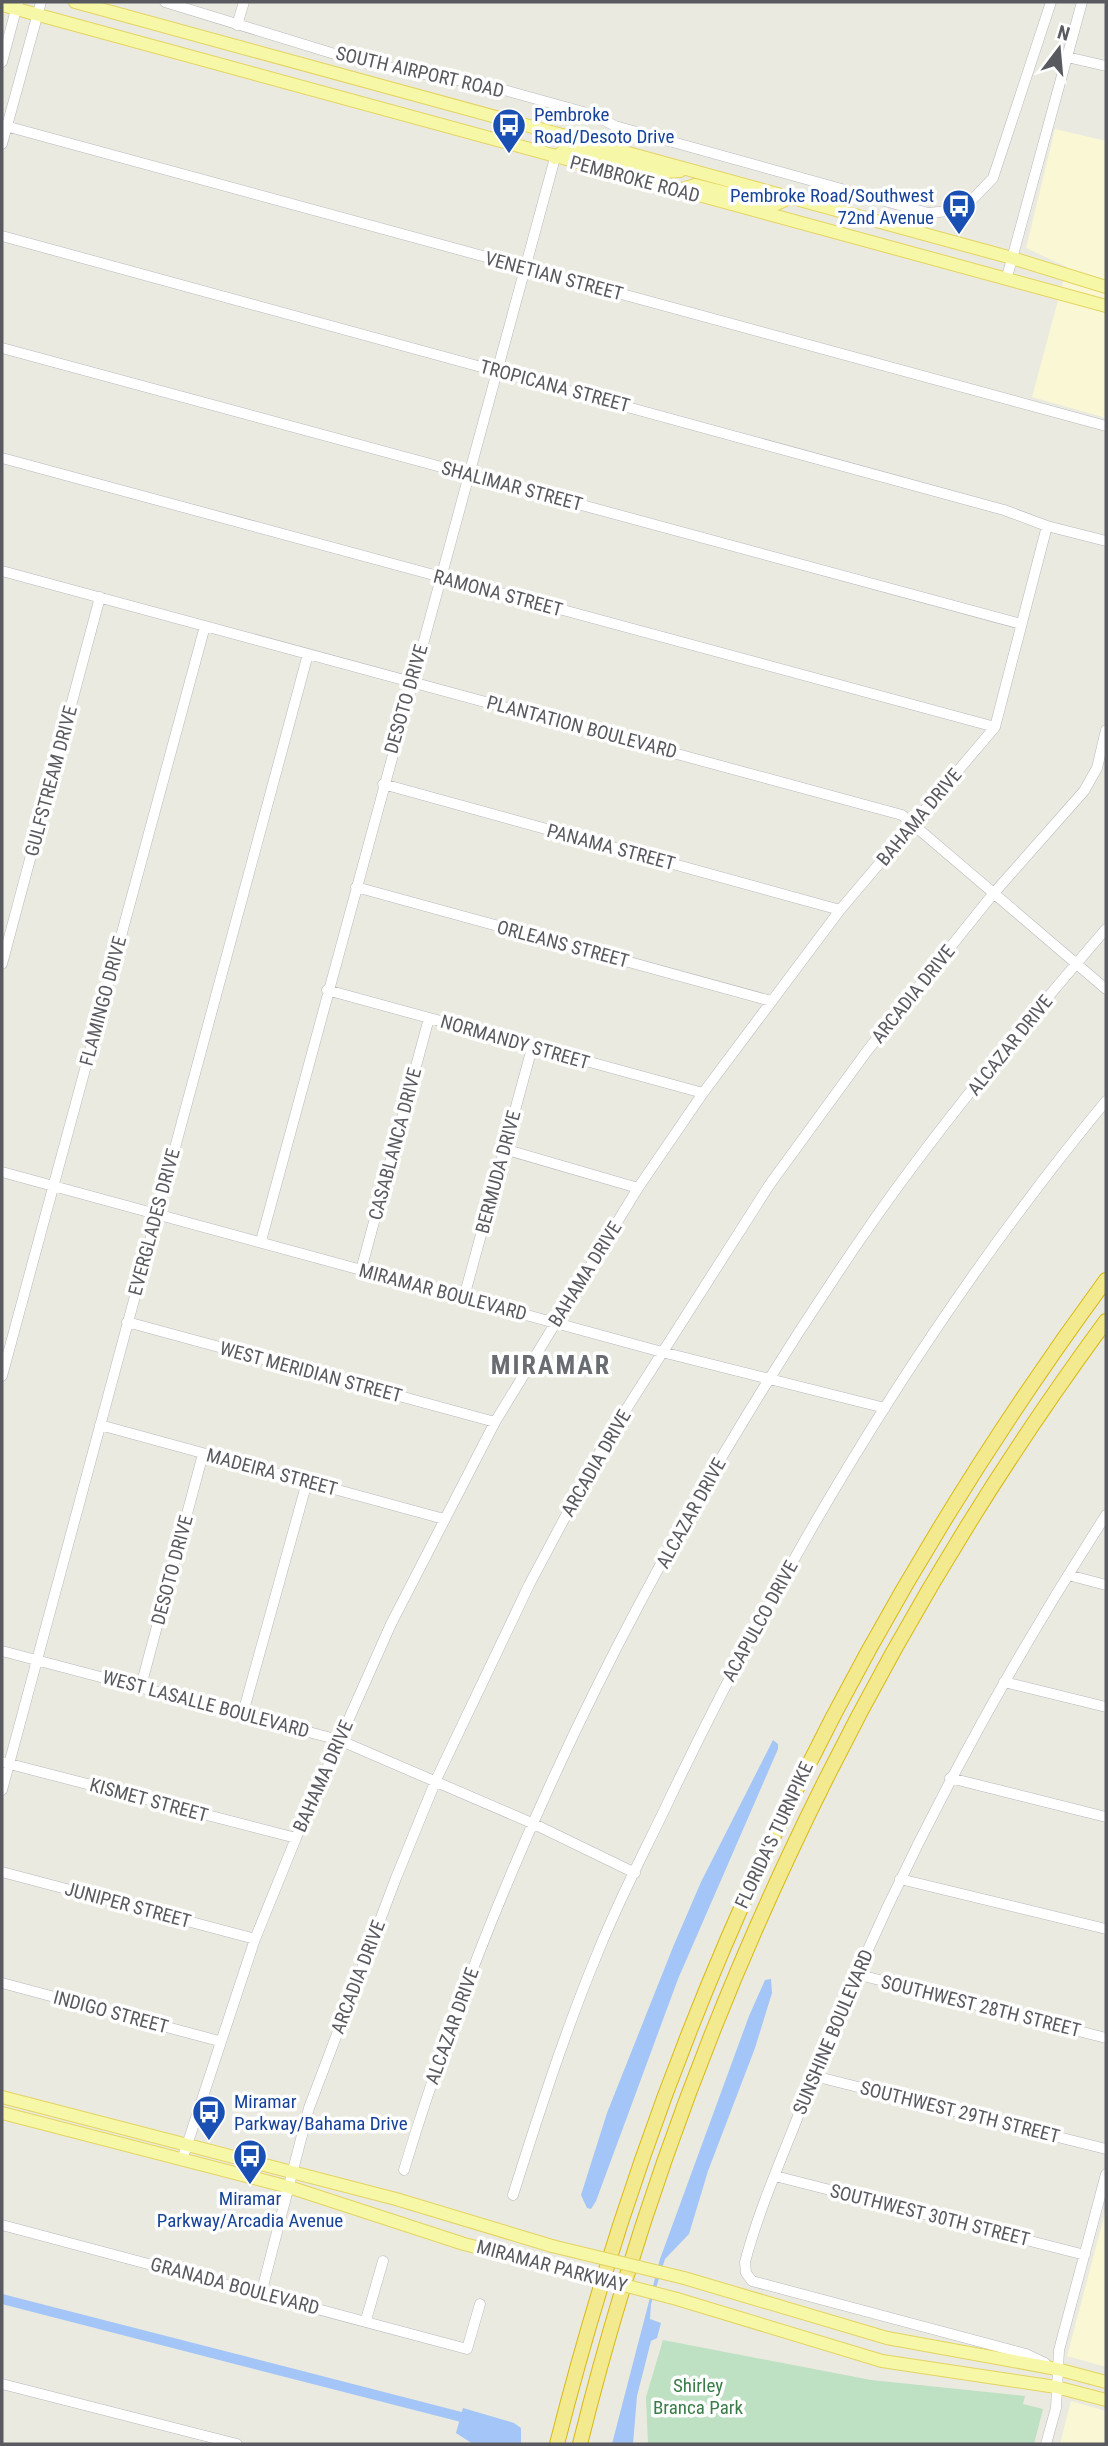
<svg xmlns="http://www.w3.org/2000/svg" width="1108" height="2446" viewBox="0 0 1108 2446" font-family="'Roboto Condensed',sans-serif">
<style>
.commercial{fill:#faf7d5}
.green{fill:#bee0c3}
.water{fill:#a3c5f7}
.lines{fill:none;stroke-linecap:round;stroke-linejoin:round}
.canal{stroke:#a3c5f7;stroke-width:10}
.minor-casing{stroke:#b7b8bd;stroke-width:11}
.major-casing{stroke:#e4d45f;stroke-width:14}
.highway-casing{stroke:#d7b913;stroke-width:16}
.minor{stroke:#fff;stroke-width:10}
.major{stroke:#f7f7a8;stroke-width:12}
.highway{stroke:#f3e98e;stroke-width:14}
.major-bridge-casing{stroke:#e4d45f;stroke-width:14;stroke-linecap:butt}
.major-bridge{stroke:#f7f7a8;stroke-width:12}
.labels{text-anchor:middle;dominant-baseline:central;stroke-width:7;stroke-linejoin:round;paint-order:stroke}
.street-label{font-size:19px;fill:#585a5f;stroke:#fff}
.transit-label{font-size:19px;fill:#164399;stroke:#fff;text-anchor:start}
.park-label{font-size:19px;fill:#3a7d48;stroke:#fff}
.district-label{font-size:26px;font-weight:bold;letter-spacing:2px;fill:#696c71;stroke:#fff}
</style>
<rect width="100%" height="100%" fill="#eaeae0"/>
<path class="commercial" d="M1055,129L1106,141V418L1032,397L1067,267L1026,248Z
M1106,2209V2367L1067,2356Z
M1071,2401L1106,2411V2444H1060Z"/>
<path class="green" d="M663,2340L871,2380L1025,2396L1023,2404L1043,2409L1034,2444H648L646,2397Z"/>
<path class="water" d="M773,1740L778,1744V1749L678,1979L596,2201L591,2209L587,2208L581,2195L607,2113L673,1947L701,1882Z
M771,1979L772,1993L755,2048L708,2171L689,2234L665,2259L651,2304L650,2319L661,2323L657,2338L651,2341L637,2396L633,2444H612L660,2259L749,2016L765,1980Z
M463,2408L514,2423L521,2428V2444H473L456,2433Z"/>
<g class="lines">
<path class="canal" d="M2,2299L473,2420"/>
<g class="minor-casing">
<path id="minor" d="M165,2L364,63L486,85L594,115L615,126L928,213L949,211L970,202L993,178L1051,2
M237,25L244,2
M1067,57L1106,66
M2,62L18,2
M2,125L1106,426
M2,144L41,2
M2,236L1004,510L1047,526L1106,541
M1007,277L1082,2
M2,348L1021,624
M2,458L995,727
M2,571L902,815L1106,989
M383,784L840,910
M356,887L771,1001
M2,964L100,597
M327,990L703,1093
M504,1149L638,1188
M2,1172L662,1352L885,1408
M261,1241L555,158
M361,1270L429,1018
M464,1297L532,1048
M127,1322L495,1422
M2,1376L205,626
M100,1425L444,1519
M1068,1575L1106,1585
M2,1651L339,1740L534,1824L635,1873
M1004,1682L1106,1707
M141,1686L203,1454
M243,1713L307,1482
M2,1762L296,1838
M950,1778L1106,1817
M2,1790L308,654
M2,1872L255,1939
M900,1879L1106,1929
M856,1974L1106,2038
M2,1983L219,2041
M814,2076L1106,2149
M182,2160L255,1939L296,1838L391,1624L495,1422L638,1188L703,1093L840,910L995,727L1047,526
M404,2170C504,1839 665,1525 860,1240C934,1132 1020,1029 1106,929
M775,2176L1085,2255
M513,2195C539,2113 565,2031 598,1952C619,1899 646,1849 670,1798C788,1551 932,1312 1106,1101
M2,2225L467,2349L480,2304
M261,2294L309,2108L396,1878L436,1780L529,1585L604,1444L770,1184L867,1051L993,894L1084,791L1097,768L1106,730
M366,2320L383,2261
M1045,2363L1026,2354L752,2281L746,2273L745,2262C760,2205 786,2149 807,2093C887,1890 988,1698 1106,1515
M2,2384L237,2444
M1046,2444L1056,2408L1059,2350L1106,2174"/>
</g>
<g class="major-casing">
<path id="major" d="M75,2L1012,258L1106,287
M2,5L1106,306
M555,158L562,152L575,150L662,172L680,171
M679,190L695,185L774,205L790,198
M2,2097L396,2199L552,2246
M2,2113L289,2187L464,2244L547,2265
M684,2278L887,2338L1057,2369L1106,2382
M677,2299L882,2361L1056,2387L1106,2400"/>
</g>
<g class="highway-casing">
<path id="highway" d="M557,2444C665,2018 845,1635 1106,1280
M580,2444C680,2042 860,1655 1106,1321"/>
</g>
<use href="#minor" class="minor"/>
<use href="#major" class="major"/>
<use href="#highway" class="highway"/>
<g class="major-bridge-casing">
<path id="major-bridge" d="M552,2246L684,2278
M547,2265L677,2299"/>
</g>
<use href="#major-bridge" class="major-bridge"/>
</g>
<defs>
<g id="bus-pin" transform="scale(1.75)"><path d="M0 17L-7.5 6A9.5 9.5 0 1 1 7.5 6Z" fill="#1a4fb4" stroke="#fff"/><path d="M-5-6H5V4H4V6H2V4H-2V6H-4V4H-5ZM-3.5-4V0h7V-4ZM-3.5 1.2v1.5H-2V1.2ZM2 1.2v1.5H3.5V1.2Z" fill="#fff"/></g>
</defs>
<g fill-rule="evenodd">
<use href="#bus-pin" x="509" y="125"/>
<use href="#bus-pin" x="959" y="206"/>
<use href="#bus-pin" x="209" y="2112"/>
<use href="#bus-pin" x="250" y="2156"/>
</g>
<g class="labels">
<g class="street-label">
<text transform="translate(420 72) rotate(13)">SOUTH AIRPORT ROAD</text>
<text transform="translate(635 179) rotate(15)">PEMBROKE ROAD</text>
<text transform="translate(554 276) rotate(15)">VENETIAN STREET</text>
<text transform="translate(555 386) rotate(15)">TROPICANA STREET</text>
<text transform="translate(512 486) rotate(15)">SHALIMAR STREET</text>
<text transform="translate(498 593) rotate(15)">RAMONA STREET</text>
<text transform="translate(406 699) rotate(-74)">DESOTO DRIVE</text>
<text transform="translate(582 727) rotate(15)">PLANTATION BOULEVARD</text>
<text transform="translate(51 781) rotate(-75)">GULFSTREAM DRIVE</text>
<text transform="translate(919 817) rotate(-50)">BAHAMA DRIVE</text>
<text transform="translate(611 847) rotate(15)">PANAMA STREET</text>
<text transform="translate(563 944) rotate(15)">ORLEANS STREET</text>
<text transform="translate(913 994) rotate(-51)">ARCADIA DRIVE</text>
<text transform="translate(103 1001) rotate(-75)">FLAMINGO DRIVE</text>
<text transform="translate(515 1042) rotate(16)">NORMANDY STREET</text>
<text transform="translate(1010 1045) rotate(-51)">ALCAZAR DRIVE</text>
<text transform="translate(395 1144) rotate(-75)">CASABLANCA DRIVE</text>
<text transform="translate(498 1172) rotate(-75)">BERMUDA DRIVE</text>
<text transform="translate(154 1222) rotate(-75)">EVERGLADES DRIVE</text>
<text transform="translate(585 1274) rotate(-58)">BAHAMA DRIVE</text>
<text transform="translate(443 1292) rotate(15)">MIRAMAR BOULEVARD</text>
<text transform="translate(311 1372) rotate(15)">WEST MERIDIAN STREET</text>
<text transform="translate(596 1463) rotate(-60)">ARCADIA DRIVE</text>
<text transform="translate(272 1472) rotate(15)">MADEIRA STREET</text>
<text transform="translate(691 1513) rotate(-61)">ALCAZAR DRIVE</text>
<text transform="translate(172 1570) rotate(-75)">DESOTO DRIVE</text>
<text transform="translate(760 1621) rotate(-61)">ACAPULCO DRIVE</text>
<text transform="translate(206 1704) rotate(15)">WEST LASALLE BOULEVARD</text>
<text transform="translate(323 1776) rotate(-66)">BAHAMA DRIVE</text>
<text transform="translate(149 1800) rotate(15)">KISMET STREET</text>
<text transform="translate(774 1835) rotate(-65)">FLORIDA'S TURNPIKE</text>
<text transform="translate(128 1905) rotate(15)">JUNIPER STREET</text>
<text transform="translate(358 1977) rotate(-69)">ARCADIA DRIVE</text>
<text transform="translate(981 2006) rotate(14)">SOUTHWEST 28TH STREET</text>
<text transform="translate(111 2012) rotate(15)">INDIGO STREET</text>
<text transform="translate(452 2026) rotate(-70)">ALCAZAR DRIVE</text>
<text transform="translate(833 2032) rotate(-67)">SUNSHINE BOULEVARD</text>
<text transform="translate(960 2112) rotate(14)">SOUTHWEST 29TH STREET</text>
<text transform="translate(930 2215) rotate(14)">SOUTHWEST 30TH STREET</text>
<text transform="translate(552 2266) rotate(15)">MIRAMAR PARKWAY</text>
<text transform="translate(235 2286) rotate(15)">GRANADA BOULEVARD</text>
</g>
<g class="transit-label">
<text x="534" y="114">Pembroke<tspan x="534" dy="22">Road/Desoto Drive</tspan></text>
<text x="934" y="195" text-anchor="end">Pembroke Road/Southwest<tspan x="934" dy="22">72nd Avenue</tspan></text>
<text x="234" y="2101">Miramar<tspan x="234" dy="22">Parkway/Bahama Drive</tspan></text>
<text x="250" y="2198" text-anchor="middle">Miramar<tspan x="250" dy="22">Parkway/Arcadia Avenue</tspan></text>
</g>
<g class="park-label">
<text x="698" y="2385">Shirley<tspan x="698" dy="22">Branca Park</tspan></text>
</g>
<g class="district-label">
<text x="551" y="1365">MIRAMAR</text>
</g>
</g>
<rect width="1108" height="2446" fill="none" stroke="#585a5f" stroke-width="7"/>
<g transform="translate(1059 49) rotate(16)" stroke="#ffffff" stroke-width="5" paint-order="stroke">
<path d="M0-5L12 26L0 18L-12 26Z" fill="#585a5f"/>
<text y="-10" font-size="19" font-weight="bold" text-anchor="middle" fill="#585a5f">N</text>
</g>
</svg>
